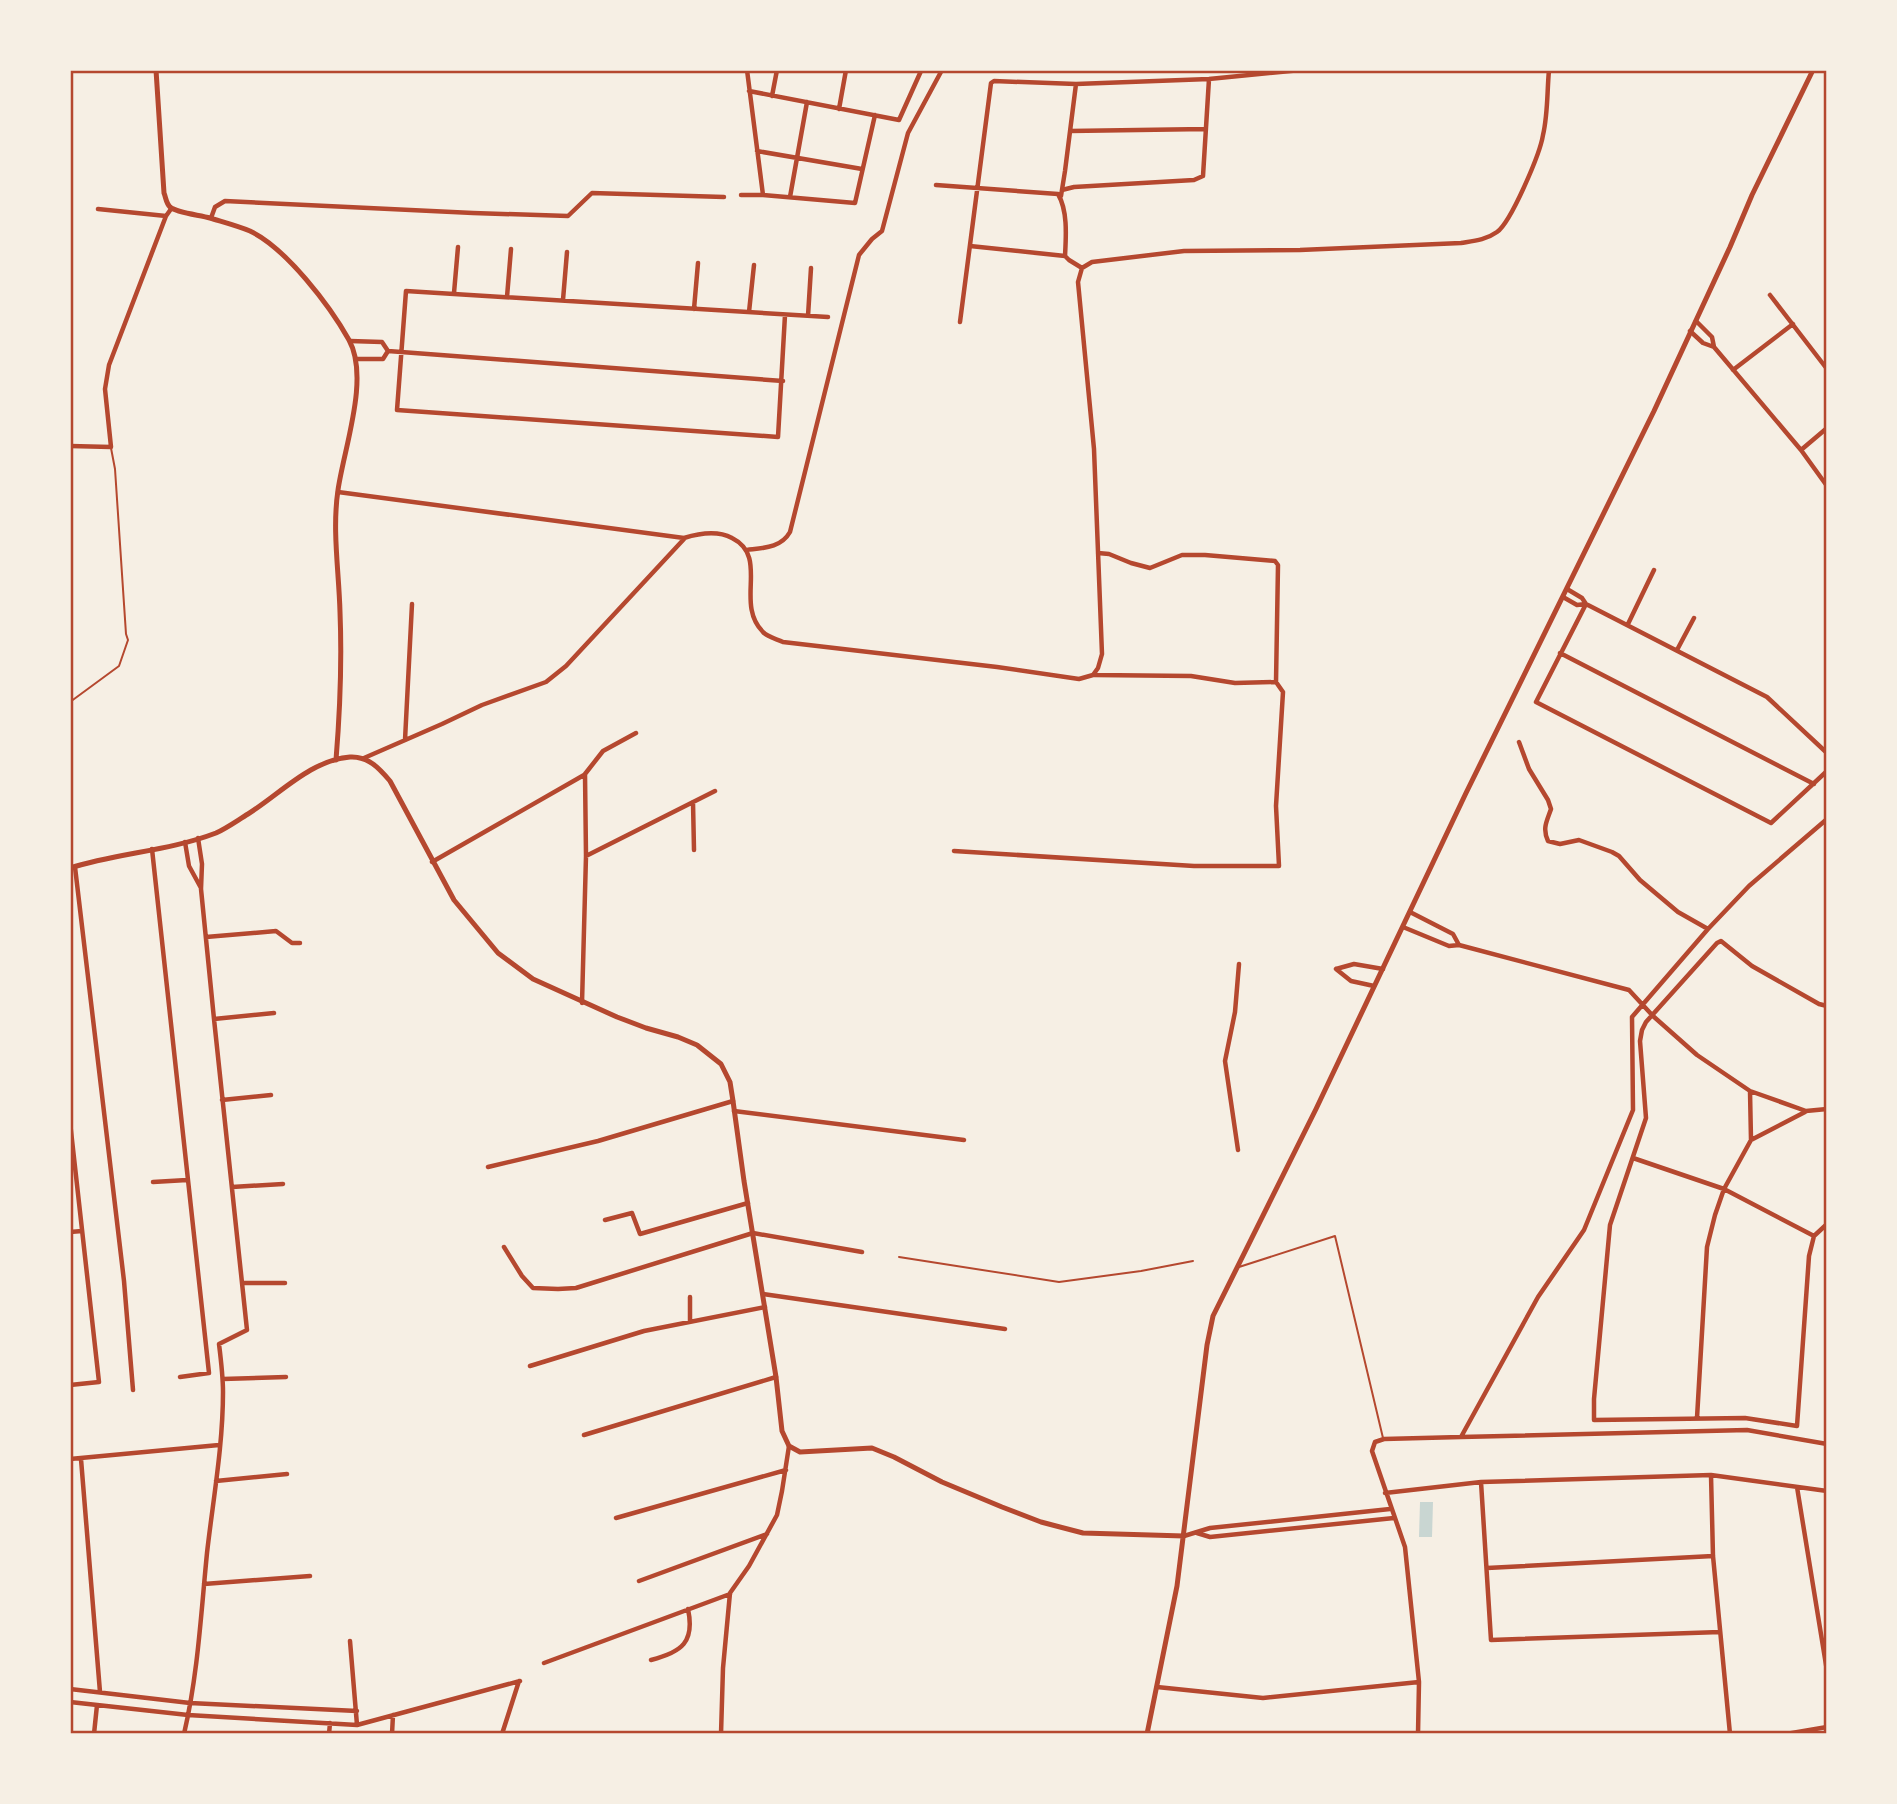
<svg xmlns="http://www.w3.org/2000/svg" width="1897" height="1804" viewBox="0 0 1897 1804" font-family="Helvetica,sans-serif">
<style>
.water{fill:#c9d6d2}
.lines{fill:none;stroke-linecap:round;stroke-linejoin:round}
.service{stroke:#b5482f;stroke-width:2}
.minor{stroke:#b5482f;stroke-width:4.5}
.tertiary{stroke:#b5482f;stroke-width:5}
.neatline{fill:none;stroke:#b5482f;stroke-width:2.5}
</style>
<rect width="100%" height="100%" fill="#f6efe4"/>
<path class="water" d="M1420,1502H1433L1432,1537H1419Z"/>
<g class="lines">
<path class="service" d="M70,702L119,666L128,640L126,634L115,469L111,448
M899,1257L1059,1282L1141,1271L1193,1261
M1239,1267L1335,1236L1383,1438"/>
<path class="minor" d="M747,70L763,195
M1076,84L1209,79L1301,70
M749,91L899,120L921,71L920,70
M772,96L777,70
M839,109L846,70
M1070,131L1206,129
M757,151L862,169
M936,185L1058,194C1068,211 1066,237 1065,256L1069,260L1082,268
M1062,190L1074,187L1194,180L1203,176L1209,79
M741,195H763L855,203L875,115
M790,197L807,102
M98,209L166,216
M211,218L215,207L225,201L473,213L568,216L592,193L724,197
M970,246L1065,256
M454,293L458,247
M1770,295L1827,369
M507,297L511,249
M563,300L567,252
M694,309L698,263
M749,312L754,265
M785,315L778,437L397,410L406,291L828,317
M808,316L811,268
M960,322L991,83L994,81L1076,84L1065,171L1061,196
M1690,331L1703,343L1714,347L1712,337L1696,321
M350,341L382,342L388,351
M1714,347L1801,450L1827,486
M356,359H383L388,351L783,381
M1733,370L1793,324
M70,446L111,447L105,389L109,365L166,216L171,209
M1801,450L1827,428
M338,492L684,538C700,533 717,530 732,538C770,557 734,603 763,632C767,637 777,639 783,642L997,667L1079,679L1093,675L1098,668L1102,654L1094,449L1078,282L1082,268L1092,262L1184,251L1300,250L1461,243C1473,241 1486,240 1497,232C1511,222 1540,154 1543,135C1548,114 1547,91 1549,70
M747,550C763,548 781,548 790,532L859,255L872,239L882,231L908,133L942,70
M1098,553L1109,554L1131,563L1150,568L1182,555H1205L1275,561L1278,565L1276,682
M1563,597L1577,605L1586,604L1582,598L1567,589
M1628,624L1654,570
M1677,650L1694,618
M1560,653L1814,784
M405,740L412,604
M1519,742L1529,769L1548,800L1551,809C1547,821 1542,828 1548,841L1560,844L1579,840L1612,852L1619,856L1640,880L1678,912L1708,929
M1827,753L1767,697L1586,604L1536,702L1771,823L1827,771
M364,758L442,724L482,705L546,682L566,666L684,539
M693,802L694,850
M185,842L189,866L201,888
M152,849L209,1373L180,1377
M954,851L1194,866H1279L1276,806L1283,692L1276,682L1235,683L1191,676L1094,675
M586,856L715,791
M432,862L584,775
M75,867L124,1281L133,1390
M1410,912L1453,934L1459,945
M1403,927L1449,946L1459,945L1629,990L1653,1016L1697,1055L1750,1091L1806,1111L1827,1109
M206,937L276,931L292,943H300
M1336,969L1354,964L1383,969
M1336,969L1351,981L1374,986
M582,1003L586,856L585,774L603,751L636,733
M1827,1006L1819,1004L1752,966L1721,941L1717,943L1646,1022L1642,1030L1640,1041L1646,1118L1610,1225L1594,1399V1420L1745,1418L1797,1426L1809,1256L1814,1236L1827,1224
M214,1019L274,1013
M1750,1091L1751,1140
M222,1100L271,1095
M734,1111L964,1140
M70,1122L99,1382L70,1385
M1238,1150L1225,1061L1235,1012L1239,964
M1633,1158L1724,1189L1814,1236
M488,1167L598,1141L733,1101
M153,1182L187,1180
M232,1187L283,1184
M605,1220L632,1213L640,1234L748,1203
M70,1232L82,1231
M504,1247L522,1276L533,1288L558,1289L576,1288L753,1233L862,1252
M242,1283H285
M763,1294L1005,1329
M690,1297V1321
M530,1366L644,1331L765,1307
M223,1379L286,1377
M1697,1418L1707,1247L1715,1215L1724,1189L1751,1140L1805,1112
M584,1435L776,1377
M1461,1437L1747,1430L1827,1444
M70,1459L219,1445
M81,1459L100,1692
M1711,1475L1713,1556L1730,1734
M216,1481L287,1474
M1481,1482L1491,1640L1720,1632
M1797,1487L1827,1671
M1385,1493L1481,1482L1711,1475L1827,1491
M616,1518L786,1470
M1197,1533L1210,1537L1394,1518
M1184,1536L1210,1528L1390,1509
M1487,1568L1713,1556
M639,1581L767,1534
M204,1584L310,1576
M350,1641L357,1725
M651,1660C682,1652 695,1642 688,1609
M544,1663L730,1594
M1157,1687L1263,1698L1419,1682
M70,1689L190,1703L357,1711
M70,1702L188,1715L357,1725L520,1681
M94,1734L97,1705
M184,1734C198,1674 201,1613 207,1553C213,1500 223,1446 223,1392C223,1376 221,1360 219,1344L247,1330L214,1019L201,889L202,864L198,838
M329,1734L330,1723
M392,1734L393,1715
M502,1734L519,1681
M721,1734L723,1668L730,1593L749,1566L777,1515L782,1491L789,1446
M1418,1734L1419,1682L1405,1547L1372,1451L1375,1442L1384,1439L1461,1437L1538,1297L1584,1230L1633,1110L1632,1017L1708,929L1749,886L1827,819
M1786,1734L1827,1727"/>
<path class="tertiary" d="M156,70L164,193C166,198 166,203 170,207C177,213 200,215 210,218C223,222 238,226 250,231C286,248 330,306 349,340C370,378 344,448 338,490C332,530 339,572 340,612C342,661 340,711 336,760
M70,868C118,853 169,851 216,833C227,828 238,820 248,814C280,794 311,760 350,757C368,756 379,768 390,781L454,900L498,953L533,979L617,1017L646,1028L678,1037L697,1045L721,1064L730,1082L733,1101L744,1181L776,1377L782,1431L789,1446L800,1452L872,1448L894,1457L942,1482L1002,1507L1041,1522L1083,1533L1184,1536
M1147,1734L1177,1586L1207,1345L1213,1316L1316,1109L1466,793L1654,411L1730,247L1752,195L1813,70"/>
</g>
<rect width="1897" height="1804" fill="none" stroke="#f6efe4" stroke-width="144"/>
<rect x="72" y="72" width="1753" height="1660" class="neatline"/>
</svg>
